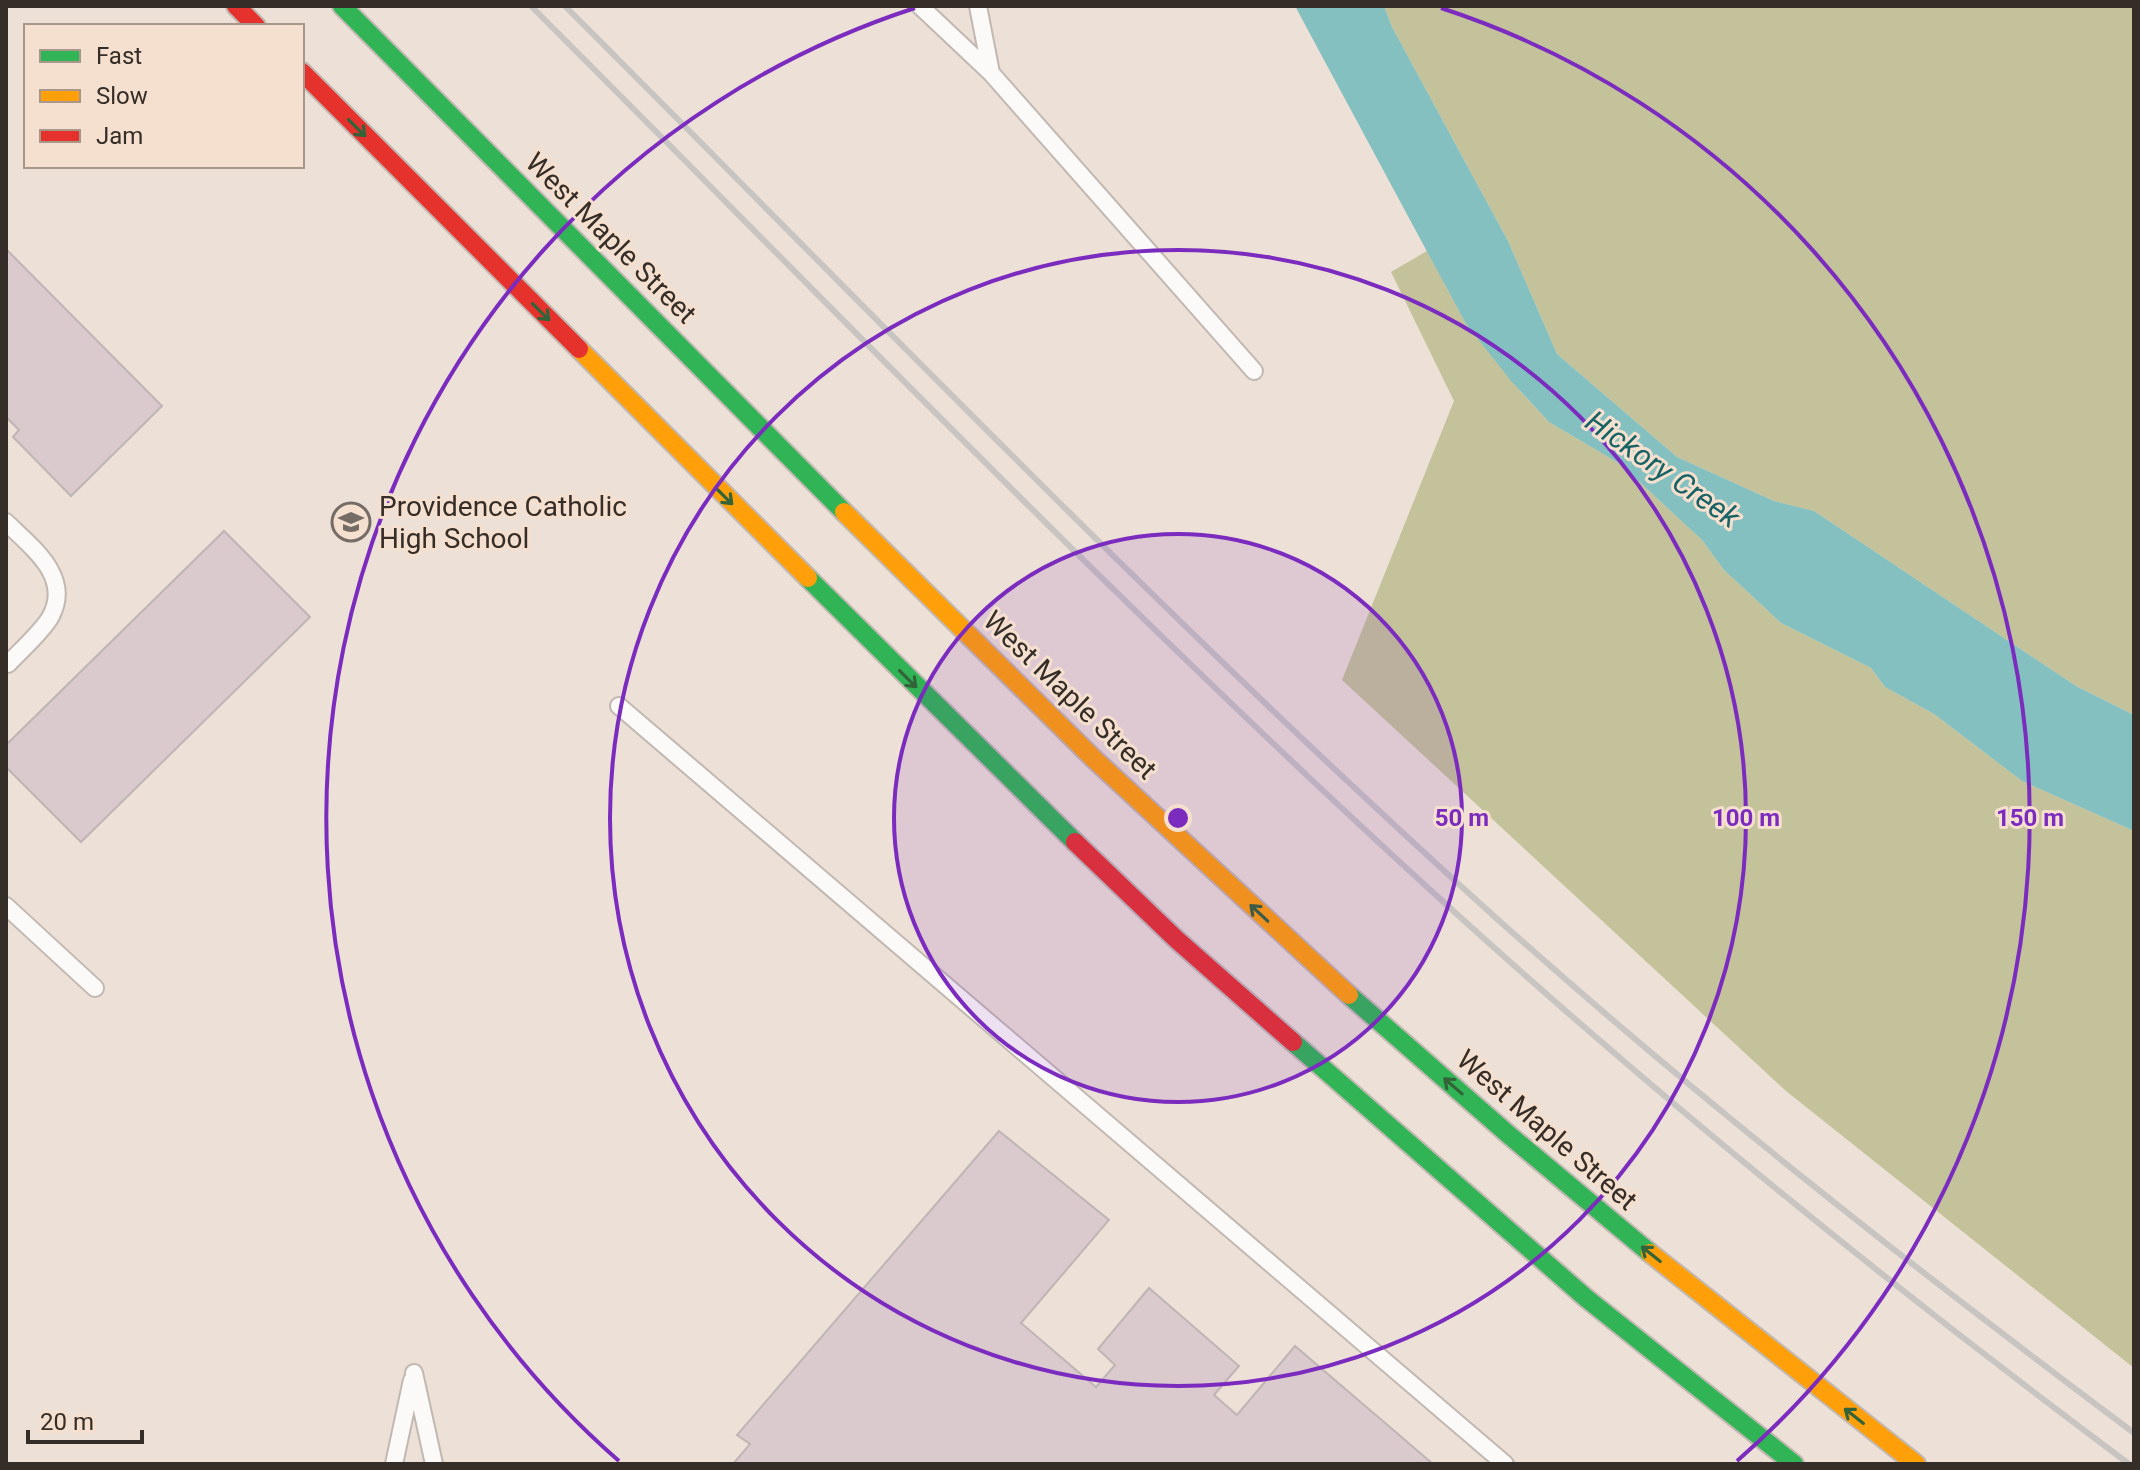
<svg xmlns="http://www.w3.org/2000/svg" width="2140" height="1470" viewBox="0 0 2140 1470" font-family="Roboto,sans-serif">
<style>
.forest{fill:#c4c29a}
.water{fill:#84c0c0}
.building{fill:#dac9cd;stroke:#bfb5b4;stroke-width:2}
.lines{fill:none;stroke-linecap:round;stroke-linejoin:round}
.lane-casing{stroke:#c2b8b2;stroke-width:20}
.fast-casing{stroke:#c2b8b2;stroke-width:22}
.slow-casing{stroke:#c2b8b2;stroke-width:22}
.jam-casing{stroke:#c2b8b2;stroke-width:22}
.lane{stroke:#fcfaf9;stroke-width:16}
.fast{stroke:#30b455;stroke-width:18}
.slow{stroke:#ff9f0a;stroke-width:18}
.jam{stroke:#e5322d;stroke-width:18}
.rail{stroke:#c7c4c2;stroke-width:6}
.oneway{stroke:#336339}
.ring{fill:none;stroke:#7b2cbf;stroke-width:4}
.labels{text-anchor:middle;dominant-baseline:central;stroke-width:6;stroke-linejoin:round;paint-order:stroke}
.street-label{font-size:28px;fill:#352d27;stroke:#f5dfce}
.poi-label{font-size:28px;fill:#352d27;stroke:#f5dfce;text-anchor:start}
.water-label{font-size:30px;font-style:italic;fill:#166265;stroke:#f5dfce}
.centre{fill:#7b2cbf;stroke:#f5dfce;stroke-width:4}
.ring-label{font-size:24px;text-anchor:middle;font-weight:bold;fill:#7b2cbf;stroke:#f5dfce;stroke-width:6;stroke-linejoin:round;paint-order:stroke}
</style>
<rect width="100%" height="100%" fill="#ece0d7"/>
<path class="forest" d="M1384,6H2134V715L2076,686L1814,511L1774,501L1677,457L1557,354L1508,241L1392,27Z
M1427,251L1466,324L1520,391L1549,422L1620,464L1702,540L1724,570L1781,623L1871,668L1885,687L1934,714L2022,781L2134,831V1368L1786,1091L1342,680L1454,401L1391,272Z"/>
<path class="water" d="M1295,6H1384L1392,27L1508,241L1557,354L1677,457L1774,501L1814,511L2076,686L2134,715V831L2022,781L1934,714L1885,687L1871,668L1781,623L1724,570L1702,540L1620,464L1549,422L1512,382L1466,324Z"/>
<path class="building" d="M6,249L162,406L71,496L13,437L19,430L6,417Z
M224,531L310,617L81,842L6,767V745Z
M999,1131L1109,1220L1021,1323L1096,1387L1115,1365L1098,1349L1149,1288L1239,1366L1214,1395L1237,1415L1295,1346L1433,1464H733L750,1444L737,1435Z"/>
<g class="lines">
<g class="lane-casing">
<path id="lane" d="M920,6L991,73
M978,6L991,73L1254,371
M6,522C31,547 72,576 51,616C43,631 20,651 8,664
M619,706L1505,1464
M6,906L95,988
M414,1373L434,1464
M394,1464L412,1380"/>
</g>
<g class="fast-casing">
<path id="fast" d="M342,6L844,512
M808,578L1075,842
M1349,995L1509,1135L1650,1253
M1293,1042L1586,1298L1794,1464"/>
</g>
<g class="slow-casing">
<path id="slow" d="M579,349L808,578
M844,512L1094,759L1349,995
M1650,1253L1916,1464"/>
</g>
<g class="jam-casing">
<path id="jam" d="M236,6L256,26
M302,72L579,349
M1075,842L1176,939L1293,1042"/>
</g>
<use href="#lane" class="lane"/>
<use href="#fast" class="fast"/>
<use href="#slow" class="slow"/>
<use href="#jam" class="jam"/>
<path class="rail" d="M531,6C844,319 1151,639 1480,935C1688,1122 1905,1297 2129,1464
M565,6C872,313 1173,627 1495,917C1699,1100 1915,1269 2134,1433"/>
</g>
<defs><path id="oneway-shaft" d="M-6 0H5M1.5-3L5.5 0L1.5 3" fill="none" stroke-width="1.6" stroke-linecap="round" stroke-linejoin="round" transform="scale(2)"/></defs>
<g class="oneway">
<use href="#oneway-shaft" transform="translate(357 128) rotate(45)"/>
<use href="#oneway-shaft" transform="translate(541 312) rotate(45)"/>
<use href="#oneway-shaft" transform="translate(724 496) rotate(45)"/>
<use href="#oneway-shaft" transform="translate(908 679) rotate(45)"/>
<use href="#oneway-shaft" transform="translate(1259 913) rotate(-137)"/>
<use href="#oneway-shaft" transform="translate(1453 1086) rotate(-139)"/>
<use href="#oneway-shaft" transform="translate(1651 1254) rotate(-141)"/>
<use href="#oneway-shaft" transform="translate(1854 1416) rotate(-142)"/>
</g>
<circle cx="1178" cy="818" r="284" fill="#7b2cbf" fill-opacity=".12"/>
<g class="ring">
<circle cx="1178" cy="818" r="284"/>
<circle cx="1178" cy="818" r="568"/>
<path d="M619 1461A852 852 0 0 1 915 8M1441 8A852 852 0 0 1 1737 1461"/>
</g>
<defs>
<g id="school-ring" transform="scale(2)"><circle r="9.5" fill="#f5dfce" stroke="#756c65" stroke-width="1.5"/><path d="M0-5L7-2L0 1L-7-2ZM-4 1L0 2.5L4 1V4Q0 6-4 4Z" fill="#756c65"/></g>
</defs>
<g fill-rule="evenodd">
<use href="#school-ring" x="351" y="522"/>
</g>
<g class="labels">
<g class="street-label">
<text transform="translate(611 238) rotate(45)">West Maple Street</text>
<text transform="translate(1070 695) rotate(44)">West Maple Street</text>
<text transform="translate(1547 1130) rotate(41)">West Maple Street</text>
</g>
<g class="poi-label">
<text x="379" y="506">Providence Catholic<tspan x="379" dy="32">High School</tspan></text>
</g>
<g class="water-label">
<text transform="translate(1663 469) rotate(35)">Hickory Creek</text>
</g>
</g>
<circle cx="1178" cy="818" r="12" class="centre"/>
<g class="ring-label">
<text x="1462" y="826">50 m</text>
<text x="1746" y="826">100 m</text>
<text x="2030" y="826">150 m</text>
</g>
<rect width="2140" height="1470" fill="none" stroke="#352d27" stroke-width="16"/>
<rect x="24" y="24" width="280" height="144" fill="#f5dfce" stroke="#a8988b" stroke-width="2"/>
<rect x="40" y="50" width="40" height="12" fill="#30b455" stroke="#a8988b" stroke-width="2"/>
<text x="96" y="64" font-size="24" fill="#352d27">Fast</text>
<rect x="40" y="90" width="40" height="12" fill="#ff9f0a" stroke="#a8988b" stroke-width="2"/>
<text x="96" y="104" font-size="24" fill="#352d27">Slow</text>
<rect x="40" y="130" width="40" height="12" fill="#e5322d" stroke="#a8988b" stroke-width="2"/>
<text x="96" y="144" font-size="24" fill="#352d27">Jam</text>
<path d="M28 1430v12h114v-12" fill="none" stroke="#352d27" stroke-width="4"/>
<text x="40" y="1430" font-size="24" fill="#352d27" stroke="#f5dfce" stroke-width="6" paint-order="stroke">20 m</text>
</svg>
